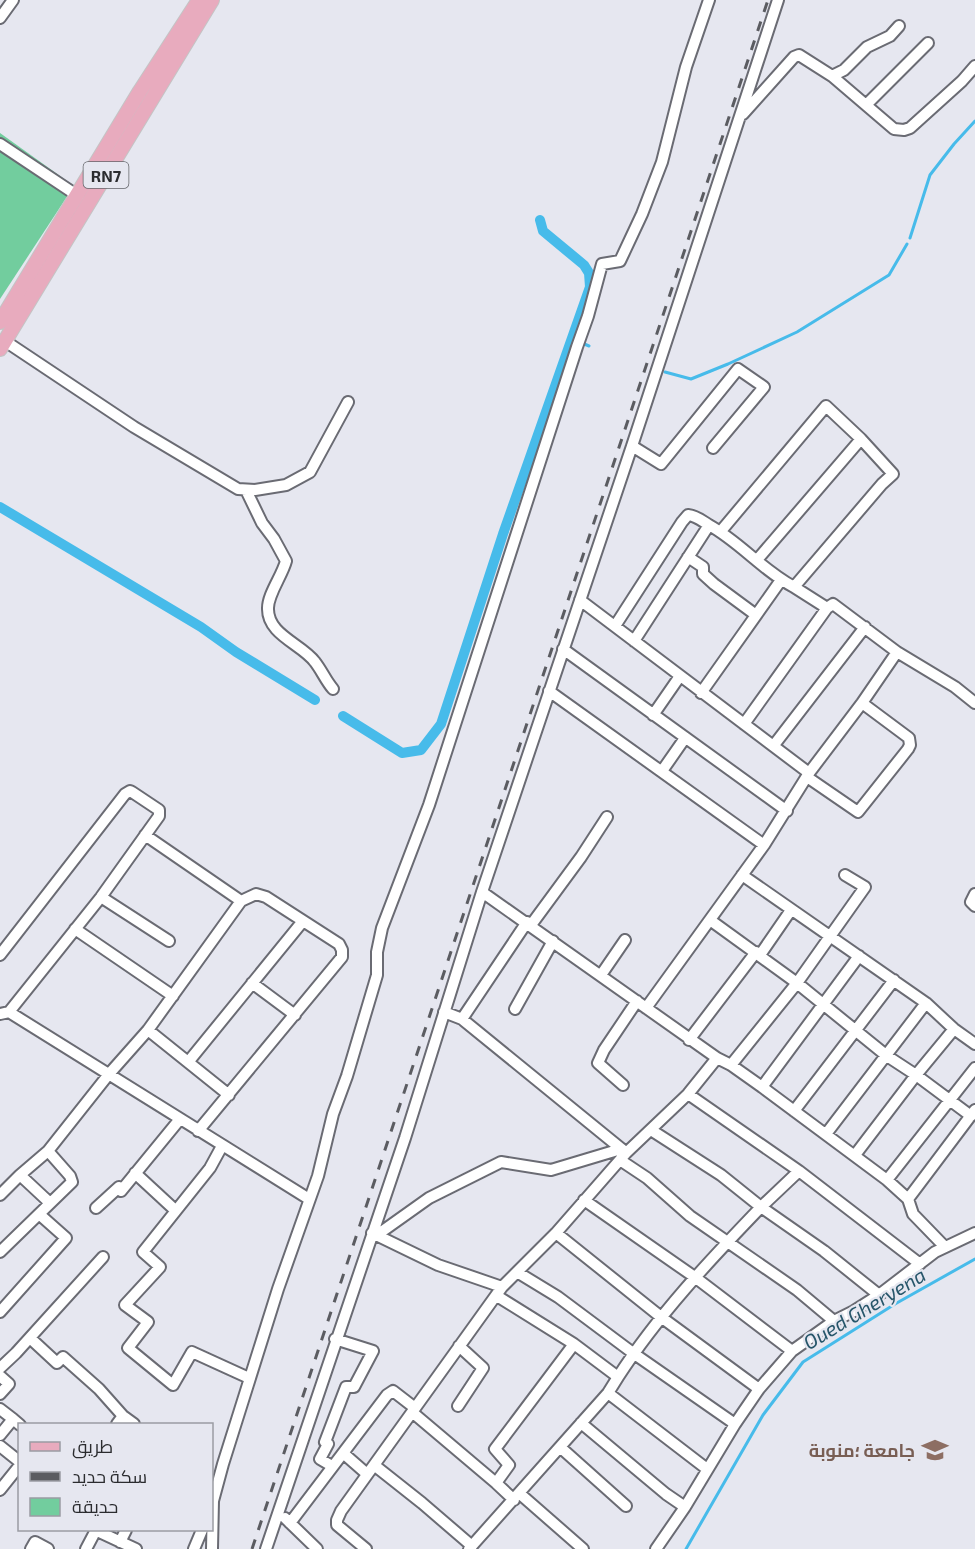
<svg xmlns="http://www.w3.org/2000/svg" width="975" height="1549" viewBox="0 0 975 1549" font-family="'Exo 2',Cairo,sans-serif">
<style>
.green{fill:#72cd9e}
.lines{fill:none;stroke-linecap:round;stroke-linejoin:round}
.stream{stroke:#47bbea;stroke-width:3}
.canal{stroke:#47bbea;stroke-width:10}
.minor-casing{stroke:#6a6b73;stroke-width:14}
.major-casing{stroke:#c4c4c5;stroke-width:16}
.minor{stroke:#fff;stroke-width:10}
.major{stroke:#e8abbe;stroke-width:14}
.rail{stroke:#5b5c61;stroke-width:3;stroke-dasharray:10 10;stroke-linecap:butt}
.labels{text-anchor:middle;dominant-baseline:central;stroke-width:4.5;stroke-linejoin:round;paint-order:stroke}
.shield{fill:#e6e7f0;stroke:#636469;stroke-width:1.5}
.shield-label{font-size:16px;font-weight:bold;fill:#2b2c2f}
.education-label{font-size:18px;font-weight:bold;fill:#785e54;stroke:#e6e7f0;text-anchor:end}
.water-label{font-size:20px;font-style:italic;fill:#27566a;stroke:#e6e7f0}
</style>
<rect width="100%" height="100%" fill="#e6e7f0"/>
<path class="green" d="M0,133L74,186L0,299Z"/>
<g class="lines">
<path class="stream" d="M910,238L930,175L954,144L975,121
M582,343L589,346
M665,372L691,379L728,364L797,332L889,275L907,244
M686,1549L763,1415L803,1362L895,1304L975,1259"/>
<path class="canal" d="M0,507L201,627L236,652L315,700
M343,716L402,753L421,750L441,724L503,534L590,287L589,273L584,265L543,231L540,220"/>
<g class="minor-casing">
<path id="minor" d="M0,18L13,0
M832,76L844,70L867,47L890,36L899,26
M866,105L928,43
M743,114L794,57L799,55L832,76L894,129L904,130L910,128L962,81L975,66
M0,144L78,196
M5,341L134,427L238,489L255,490L286,485L310,472L348,402
M632,446L661,464L738,369L764,387L713,448
M246,490L262,523L274,539L286,561C282,576 268,594 268,608C267,635 302,644 315,662C322,671 326,681 333,689
M688,557L703,567V574L714,584L756,615
M757,560L861,439
M794,587L827,608
M580,600L809,773
M615,626L682,522L688,515C697,516 702,521 709,525C740,542 763,571 794,587L882,484L893,474L861,439L826,406L721,531
M634,641L709,525
M563,649L787,811
M549,691L764,845
M701,693L781,580
M653,715L680,676
M744,724L827,608L833,604L897,652L955,687L975,703
M774,745L865,627
M662,771L685,738
M807,777L858,812L908,749L910,745L909,738L862,703
M145,835L241,901
M742,875L926,1003L954,1029L975,1044
M975,894L971,902L975,906
M101,897L169,941
M710,920L797,983L887,1056L916,1075L971,1116
M531,925L581,857L607,817
M75,929L173,996
M0,955L125,794L130,791L132,792L159,810V816L101,897L9,1012
M760,955L791,910
M601,975L625,940
M252,983L295,1015
M646,1008L764,845L809,773L862,703L897,652
M515,1009L553,941
M444,1012L462,1019L624,1151
M0,1014L9,1012L309,1199
M462,1019L527,922
M148,1030L229,1095
M689,1040L756,952
M717,1058L731,1065L762,1087L887,1180L908,1199L913,1214L945,1247
M189,1061L303,921
M731,1065L797,983L865,887L845,875
M623,1085L598,1063L604,1050L637,1001
M762,1087L859,956
M688,1094L799,1171L920,1264
M794,1111L894,980
M826,1134L926,1003
M222,1146L210,1168L143,1252L160,1267L125,1305L148,1322L128,1348L173,1385L192,1352L249,1378
M855,1155L916,1075L954,1029
M620,1160L647,1178L690,1216L797,1290L834,1321
M799,1171L761,1207L824,1251L879,1295
M135,1173L175,1210
M20,1175L48,1151
M887,1180L975,1068
M0,1195L20,1175L50,1203
M908,1199L975,1110
M584,1200L696,1278L792,1351
M96,1208L119,1187L121,1191L180,1119
M372,1233L438,1265L502,1287
M556,1233L661,1317L759,1389
M377,1235L429,1198L501,1162L551,1170L621,1149
M0,1252L72,1182L70,1176L48,1151L109,1074L148,1030L241,901L256,894L266,897L339,944L342,950V957L198,1131
M517,1272L558,1297L633,1353L735,1424
M0,1312L66,1238L39,1214
M30,1338L57,1363L63,1357L99,1389L123,1416
M0,1368L16,1353L103,1257
M0,1376L9,1384L0,1394
M618,1377C658,1315 710,1260 761,1207L721,1175L651,1130
M608,1393L707,1469
M458,1406L483,1368L459,1346
M0,1409L13,1419
M412,1412L496,1483
M581,1423L666,1494L685,1507
M117,1424L123,1416L134,1424
M0,1435L13,1419L20,1425
M0,1446L20,1462
M560,1447L626,1506
M343,1453L367,1474
M374,1465L422,1503L472,1546
M332,1466L320,1459L328,1444L325,1442L346,1387H354L373,1351L335,1339
M0,1490L20,1465
M519,1493L583,1549
M514,1500L496,1483L509,1465L495,1449L574,1344
M285,1518L317,1549
M290,1523L387,1395L393,1391L415,1408
M95,1530L136,1549
M120,1542L126,1530
M31,1549L35,1542L48,1549
M86,1549L96,1530
M194,1549L202,1530
M212,1549L213,1501L223,1464L278,1289L318,1176L333,1114L347,1076L377,975V952L382,928L429,805L577,347L588,316L602,264L620,261L642,214L662,162L686,67L709,0
M266,1549L405,1138L482,892L632,446L778,0
M366,1549L337,1525V1520L341,1511L502,1287L556,1233L626,1153L688,1094L717,1058L482,892
M469,1549L608,1393L618,1377L574,1344L497,1296
M656,1549L685,1507L735,1424L759,1389L792,1351L834,1321L854,1311L879,1295L935,1252L975,1233"/>
</g>
<g class="major-casing">
<path id="major" d="M0,322L140,91L199,0
M0,349L212,0"/>
</g>
<use href="#minor" class="minor"/>
<use href="#major" class="major"/>
<path class="rail" d="M252,1549L768,0"/>
</g>
<defs>
<g id="university-bare" transform="scale(2.07)"><path d="M0-5L7-2L0 1L-7-2ZM-4 1L0 2.5L4 1V4Q0 6-4 4Z" fill="#8d6e63" stroke="#e6e7f0" stroke-width="2.5" paint-order="stroke"/></g>
</defs>
<g fill-rule="evenodd">
<use href="#university-bare" x="935" y="1450"/>
</g>
<g class="labels">
<rect class="shield" x="83.5" y="162" width="45" height="26" rx="4.5"/>
<g class="shield-label">
<text x="106" y="175">RN7</text>
</g>
<g class="education-label">
<text x="915" y="1450">جامعة ؛منوبة</text>
</g>
<g class="water-label">
<text transform="translate(864 1308) rotate(-31)">Oued Gheryena</text>
</g>
</g>
<rect x="18" y="1423" width="195" height="108" fill="#e6e7f0" stroke="#9b9ca3" stroke-width="1.5"/>
<rect x="30" y="1442" width="30" height="9" fill="#e8abbe" stroke="#9b9ca3" stroke-width="1.5"/>
<text x="72" y="1453" font-size="18" fill="#2b2c2f">طريق</text>
<rect x="30" y="1472" width="30" height="9" fill="#5b5c61" stroke="#9b9ca3" stroke-width="1.5"/>
<text x="72" y="1483" font-size="18" fill="#2b2c2f">سكة حديد</text>
<rect x="30" y="1498" width="30" height="18" fill="#72cd9e" stroke="#9b9ca3" stroke-width="1.5"/>
<text x="72" y="1513" font-size="18" fill="#2b2c2f">حديقة</text>
</svg>
